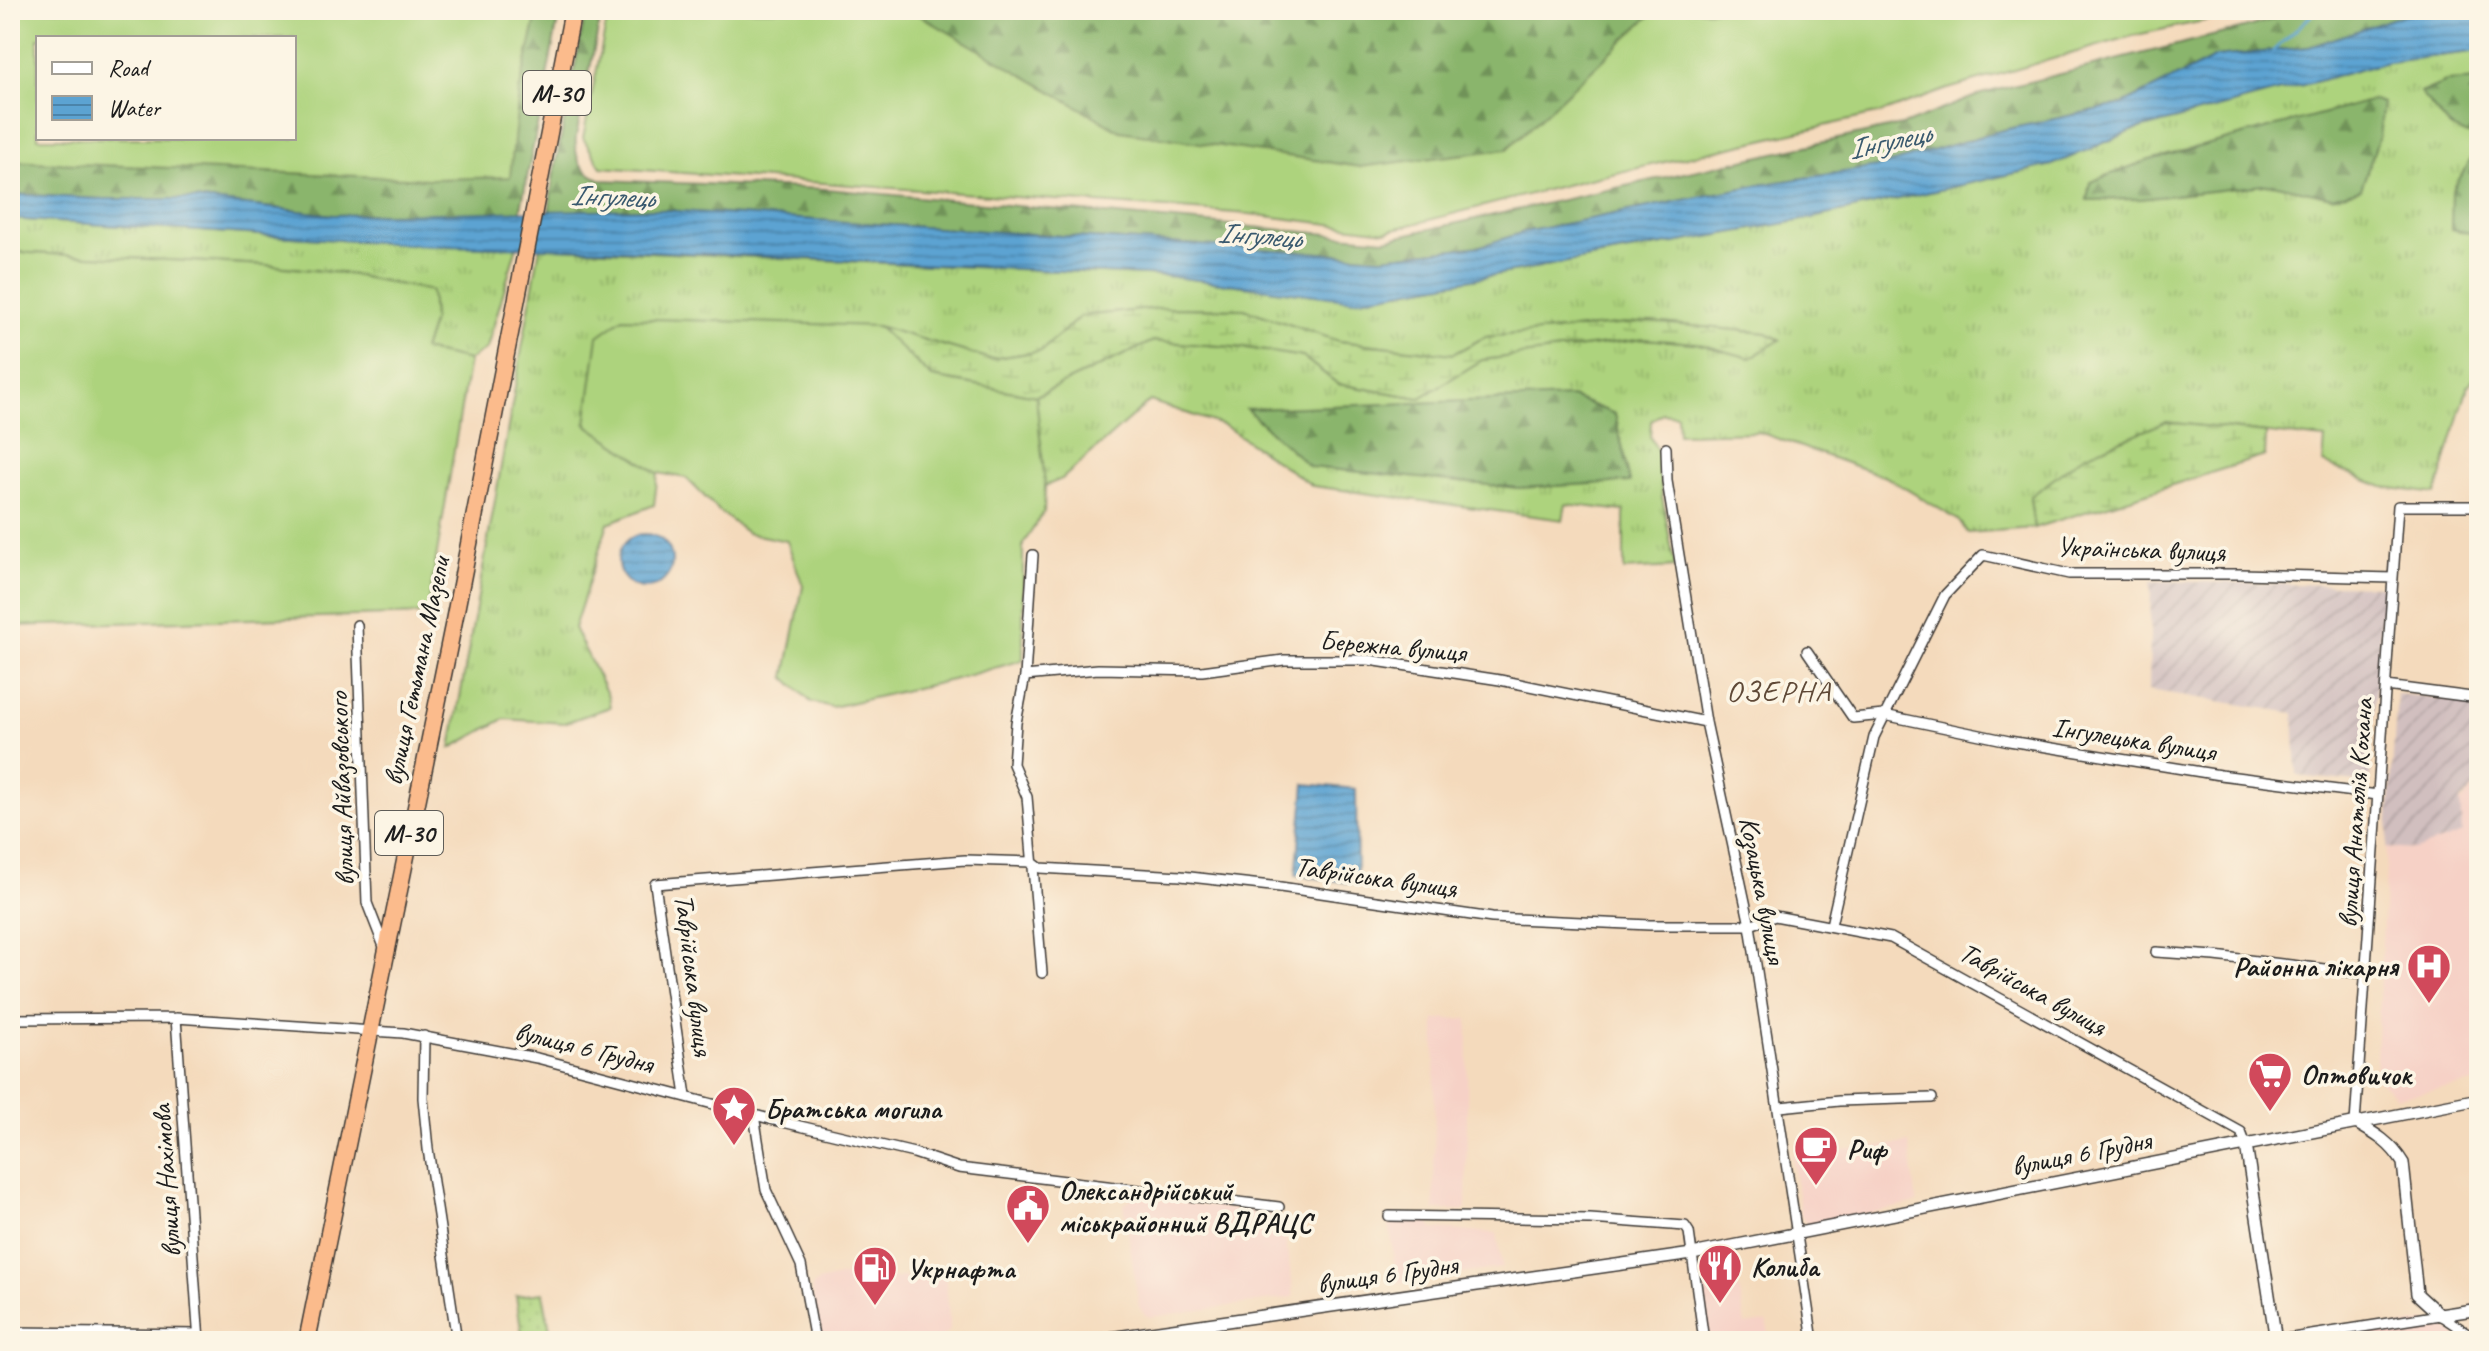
<svg xmlns="http://www.w3.org/2000/svg" width="2489" height="1351" viewBox="0 0 2489 1351" font-family="Caveat,sans-serif">
<style>
.built{fill:#f6d1c6}
.industrial{fill:url(#industrial-furrows)}
.grass{fill:url(#grass-tufts);stroke:#64784c;stroke-width:2}
.forest{fill:url(#forest-firs);stroke:#536844;stroke-width:2}
.wetland{fill:url(#wetland-marsh);stroke:#64784c;stroke-width:2}
.park{fill:url(#park-dots);stroke:#64784c;stroke-width:2}
.garden{fill:#add37d;stroke:#64784c;stroke-width:2;fill-rule:evenodd}
.water{fill:url(#water-rules);stroke:#3c6077;stroke-width:2}
.lines{fill:none;stroke-linecap:round;stroke-linejoin:round}
.stream{stroke:#5ca3d2;stroke-width:3}
.minor-casing{stroke:#3c3834;stroke-width:12}
.tertiary-casing{stroke:#3c3834;stroke-width:14}
.trunk-casing{stroke:#3c3834;stroke-width:19}
.minor{stroke:#fff;stroke-width:9}
.tertiary{stroke:#fff;stroke-width:11}
.trunk{stroke:#fbbb8c;stroke-width:16}
.labels{text-anchor:middle;dominant-baseline:central;stroke-width:7;stroke-linejoin:round;paint-order:stroke}
.shield{fill:#fcf5e5;stroke:#5f5d58;stroke-width:2}
.shield-label{font-size:26px;font-weight:bold;fill:#1c1c1c}
.street-label{font-size:28px;fill:#1c1c1c;stroke:#fcf5e5}
.poi-label{font-size:28px;font-weight:bold;fill:#1c1c1c;stroke:#fcf5e5;text-anchor:start}
.water-label{font-size:30px;font-style:italic;fill:#39596e;stroke:#fcf5e5}
.neighbourhood-label{font-size:30px;letter-spacing:2px;fill:#5f4937;stroke:#fcf5e5}
</style>
<defs>
<pattern id="industrial-furrows" width="10" height="10" patternUnits="userSpaceOnUse" patternTransform="scale(2)"><rect width="10" height="10" fill="#d1bfbf"/><path d="M-1 1l2-2M0 10L10 0M9 11l2-2" fill="none" stroke="#b3a4a4"/></pattern>
<pattern id="grass-tufts" width="24" height="20" patternUnits="userSpaceOnUse" patternTransform="scale(2)"><rect width="24" height="20" fill="#add37d"/><path d="M3 7l-1-3M5 7V3M7 7l1-3M15 17l-1-3M17 17v-4M19 17l1-3" fill="none" stroke="#94b56b"/></pattern>
<pattern id="forest-firs" width="22" height="20" patternUnits="userSpaceOnUse" patternTransform="scale(2)"><rect width="22" height="20" fill="#8ab56c"/><path d="M5 1l3.5 6h-7zM16 11l3.5 6h-7z" fill="#709258"/></pattern>
<pattern id="wetland-marsh" width="20" height="14" patternUnits="userSpaceOnUse" patternTransform="scale(2)"><rect width="20" height="14" fill="#add37d"/><path d="M1 5h8M5 5V1M11 12h8M15 12V8" fill="none" stroke="#94b56b"/></pattern>
<pattern id="park-dots" width="8" height="8" patternUnits="userSpaceOnUse" patternTransform="scale(2)"><rect width="8" height="8" fill="#add37d"/><path d="M2 2h.1M6 6h.1" fill="none" stroke="#94b56b" stroke-width="1.8" stroke-linecap="round"/></pattern>
<pattern id="water-rules" width="6" height="5" patternUnits="userSpaceOnUse" patternTransform="scale(2)"><rect width="6" height="5" fill="#5ca3d2"/><path d="M0 2.5h6" fill="none" stroke="#4b84aa"/></pattern>
</defs>
<rect width="100%" height="100%" fill="#fcf5e5"/>
<filter id="ink" filterUnits="userSpaceOnUse"><feTurbulence type="fractalNoise" baseFrequency=".0125" numOctaves="2"/><feDisplacementMap in="SourceGraphic" scale="16" xChannelSelector="R" yChannelSelector="G"/><feConvolveMatrix kernelMatrix="1 2 1 2 8 2 1 2 1" color-interpolation-filters="sRGB"/></filter>
<filter id="wash" filterUnits="userSpaceOnUse"><feTurbulence type="fractalNoise" baseFrequency=".006" numOctaves="4" result="noise"/><feDisplacementMap in="SourceGraphic" scale="32" xChannelSelector="R" yChannelSelector="G"/><feGaussianBlur stdDeviation="1.8" result="paint"/><feColorMatrix in="noise" values="0 0 0 0 0 0 0 0 0 0 0 0 0 0 0 0 0 1.4 0 .05"/><feComposite in="paint" operator="in"/></filter>
<g filter="url(#wash)">
<rect width="100%" height="100%" fill="#f4dabc"/>
<path class="built" d="M2479,783V888L2470,891L2479,933V1082L2397,1097L2375,1078L2387,848L2415,850Z
M1435,1019H1468L1466,1210H1434Z
M1909,1143L1917,1203L1813,1225L1805,1222L1801,1215L1792,1155Z
M1133,1196L1275,1215L1285,1234L1294,1297L1151,1317L1145,1315L1139,1307L1124,1205Z
M1389,1221L1429,1222L1433,1229L1497,1233L1502,1268L1397,1283Z
M1735,1261L1745,1325L1767,1322L1770,1341H1710L1701,1273L1710,1264Z
M864,1271L867,1282L945,1271L950,1330L938,1341H819L812,1287L817,1282Z
M2425,1322L2440,1324L2466,1341H2313Z"/>
<path class="industrial" d="M2151,581L2383,586L2370,783L2297,776L2294,713L2149,690Z
M2397,694L2479,702V783L2460,801L2462,833L2415,850L2387,848Z"/>
<path class="grass" d="M2479,51V371L2468,386L2436,494L2383,487L2323,463L2325,439L2165,422L2030,497L2034,528L1968,533L1958,520L1886,477L1759,432L1678,434L1677,415L1662,413L1651,421L1650,437L1659,453L1662,497L1675,567L1624,570V511L1566,504L1563,520L1313,486L1225,426L1150,401L1062,479L1045,486L1036,396L1153,341L1247,348L1303,357L1338,384L1420,398L1482,360L1644,339L1696,343L1750,358L1779,339L1767,333L1650,322L1485,337L1453,354L1338,341L1244,309L1162,308L1081,316L1042,351L990,359L877,326L586,424L658,473L654,505L608,523L574,628L608,696L610,707L564,723L504,719L451,748L540,247L1166,276L1354,300L1803,220L2052,165L2132,131L2388,62Z
M10,219L434,246H517L487,348L469,360L423,350L433,320L431,291L348,274L266,265L10,252Z"/>
<path class="forest" d="M538,10H560L520,213L333,215L194,199H101L10,194V161L431,179L509,177L519,91Z
M586,10H602L576,137C574,160 581,171 602,180L827,189L1385,239L1906,124L1981,94L2244,28L2302,10H2421L2309,47L2216,57L2123,104L1999,131L1877,167L1758,185L1524,232L1481,246L1382,257L648,209L549,213L553,178Z
M910,10H1656L1507,149L1360,167L1120,131Z
M2479,80V140L2450,127L2420,93L2446,82Z
M2373,100L2383,103L2379,137L2361,189L2332,197L2273,184L2141,199L2087,200L2090,182L2146,161Z
M2479,146V235L2451,229L2452,191Z
M1572,397L1615,414L1630,482L1518,488L1310,467L1246,409Z"/>
<path class="wetland" d="M1162,308L1244,309L1338,341L1453,354L1485,337L1650,322L1767,333L1780,340L1750,358L1696,343L1644,339L1482,360L1420,398L1338,384L1303,357L1247,348L1153,341L1036,396L932,377L877,326L990,359L1041,351L1081,316Z
M2165,422L2266,433L2265,456L2034,528L2030,497L2083,456Z"/>
<path class="park" d="M543,1293L550,1330L522,1334L516,1296Z"/>
<path class="garden" d="M10,10H538L519,92L510,177L431,179L10,161ZM38,38H294V138H38Z
M609,10H910L1120,131L1360,167L1507,149L1656,10H2257L2136,35L1948,89L1881,113L1585,180L1386,231L1249,214L601,167L583,138Z
M10,252L266,265L348,274L431,291L433,320L423,350L469,360L427,614L10,626Z
M623,318L877,326L932,377L1036,396L1045,486L1044,512L1023,544V660L952,680L832,707L811,702L785,677L803,586L787,541L747,533L719,511L686,478L658,473L586,424L598,336Z"/>
<path class="water" d="M2479,10V51L2388,62L2132,131L2052,165L1803,220L1354,300L1166,276L604,249L434,246L10,219V194L101,199H194L333,215L648,209L1382,257L1481,246L1524,232L1758,185L1877,167L1999,131L2123,104L2216,57L2309,47L2415,11Z
M618 561a27 27 0 1 1 54 0a27 27 0 1 1-54 0Z
M1305,784L1356,789L1357,884L1296,875Z"/>
<g class="lines">
<path class="stream" d="M2273,51L2317,10"/>
</g>
</g>
<g filter="url(#ink)">
<g class="lines">
<g class="minor-casing">
<path id="minor" d="M1666,448L1667,481L1706,722L1750,925L1813,1341
M1033,555L1025,676L1016,723L1013,764L1027,797L1042,973
M357,625L367,903L385,949
M1807,651L1853,718L1884,715L2009,741L2220,775L2378,795
M1025,676L1098,669L1202,671L1284,660H1369L1500,680L1706,722
M2386,686L2479,698
M1831,925L1874,737L1945,595L1983,555L2069,574H2241L2393,578
M2156,952L2215,956L2366,974
M176,1018L199,1341
M10,1019L176,1018L403,1033L537,1058L770,1119L914,1153L959,1168L1279,1207
M424,1036L423,1098L428,1149L457,1341
M686,1096L655,884L965,860L1032,862L1040,868L1181,876L1280,887L1492,918L1650,925H1750L1775,916L1891,938L2241,1132L2246,1145
M1780,1107L1839,1101L1932,1098
M754,1115L766,1190L801,1265L815,1341
M2355,1123L2398,506H2479
M1389,1216L1590,1219L1685,1226L1689,1232L1704,1341
M10,1332L199,1334
M2272,1341L2440,1315L2479,1341"/>
</g>
<g class="tertiary-casing">
<path id="tertiary" d="M2356,1123C2376,1134 2391,1143 2403,1163L2417,1294L2440,1315L2479,1309
M2246,1145L2276,1341
M1089,1341L1692,1254L2479,1099"/>
</g>
<g class="trunk-casing">
<path id="trunk" d="M307,1341L453,626L573,10"/>
</g>
<use href="#minor" class="minor"/>
<use href="#tertiary" class="tertiary"/>
<use href="#trunk" class="trunk"/>
</g>
</g>
<defs>
<g id="hospital-pin" transform="scale(2.3)"><path d="M0 17L-7.5 6A9.5 9.5 0 1 1 7.5 6Z" fill="#d1495b" stroke="#fcf5e5"/><path d="M-5-5h3v3.5h4V-5h3V5h-3V1.5h-4V5h-3Z" fill="#fff"/></g>
<g id="supermarket-pin" transform="scale(2.3)"><path d="M0 17L-7.5 6A9.5 9.5 0 1 1 7.5 6Z" fill="#d1495b" stroke="#fcf5e5"/><path d="M-6-5.5h2.5l.6 2H6L4.5 2H-2.5L-4.4-4H-6ZM-1.5 3.2a1.3 1.3 0 1 0 .1 0ZM3 3.2a1.3 1.3 0 1 0 .1 0Z" fill="#fff"/></g>
<g id="sight-pin" transform="scale(2.3)"><path d="M0 17L-7.5 6A9.5 9.5 0 1 1 7.5 6Z" fill="#d1495b" stroke="#fcf5e5"/><path d="M0-6L1.8-2.2L6-1.7L2.9 1.2L3.7 5.4L0 3.3L-3.7 5.4L-2.9 1.2L-6-1.7L-1.8-2.2Z" fill="#fff"/></g>
<g id="cafe-pin" transform="scale(2.3)"><path d="M0 17L-7.5 6A9.5 9.5 0 1 1 7.5 6Z" fill="#d1495b" stroke="#fcf5e5"/><path d="M-5.5-4.5H6V0H3Q3 3.5 0 3.5H-2.5Q-5.5 3.5-5.5 0ZM3-3.2v2h1.7v-2ZM-6 4.5H4V6H-6Z" fill="#fff"/></g>
<g id="civic-pin" transform="scale(2.3)"><path d="M0 17L-7.5 6A9.5 9.5 0 1 1 7.5 6Z" fill="#d1495b" stroke="#fcf5e5"/><path d="M-.6-6.5H3V-4.5H.6V-3L4-1V1h2V6H-6V1h2V-1L-.6-3ZM-1.2 2.5V6h2.4V2.5Z" fill="#fff"/></g>
<g id="restaurant-pin" transform="scale(2.3)"><path d="M0 17L-7.5 6A9.5 9.5 0 1 1 7.5 6Z" fill="#d1495b" stroke="#fcf5e5"/><path d="M-5-6h1v4h1v-4h1v4h1v-4h1v5L-1.5 .5V6h-2V.5L-5-1ZM5-6V6H3V1.5H1.5Q1.5-4 5-6Z" fill="#fff"/></g>
<g id="fuel-pin" transform="scale(2.3)"><path d="M0 17L-7.5 6A9.5 9.5 0 1 1 7.5 6Z" fill="#d1495b" stroke="#fcf5e5"/><path d="M-5.5-6h7V0h2V4h1.3V-2.5L3-4.5l.8-.8L6-3V5H2.5V1h-1V6h-7ZM-4.2-4.7v3.2H.2V-4.7Z" fill="#fff"/></g>
</defs>
<g fill-rule="evenodd">
<use href="#hospital-pin" x="2429" y="966"/>
<use href="#supermarket-pin" x="2270" y="1074"/>
<use href="#sight-pin" x="734" y="1108"/>
<use href="#cafe-pin" x="1816" y="1148"/>
<use href="#civic-pin" x="1028" y="1206"/>
<use href="#restaurant-pin" x="1720" y="1266"/>
<use href="#fuel-pin" x="875" y="1268"/>
</g>
<g class="labels">
<g class="shield">
<rect x="523" y="71" width="68" height="44" rx="6"/>
<rect x="375" y="811" width="68" height="44" rx="6"/>
</g>
<g class="shield-label">
<text x="557" y="93">М-30</text>
<text x="409" y="833">М-30</text>
</g>
<g class="street-label">
<text transform="translate(2141 549) rotate(2)">Українська вулиця</text>
<text transform="translate(1393 646) rotate(5)">Бережна вулиця</text>
<text transform="translate(416 671) rotate(-78)">вулиця Гетьмана Мазепи</text>
<text transform="translate(2134 739) rotate(9)">Інгулецька вулиця</text>
<text transform="translate(341 789) rotate(-92)">вулиця Айвазовського</text>
<text transform="translate(2355 813) rotate(-86)">вулиця Анатолія Кохана</text>
<text transform="translate(1376 877) rotate(8)">Таврійська вулиця</text>
<text transform="translate(1763 890) rotate(79)">Козацька вулиця</text>
<text transform="translate(694 975) rotate(83)">Таврійська вулиця</text>
<text transform="translate(2033 989) rotate(29)">Таврійська вулиця</text>
<text transform="translate(584 1047) rotate(14)">вулиця 6 Грудня</text>
<text transform="translate(2081 1153) rotate(-11)">вулиця 6 Грудня</text>
<text transform="translate(166 1181) rotate(-94)">вулиця Нахімова</text>
<text transform="translate(1387 1274) rotate(-8)">вулиця 6 Грудня</text>
</g>
<g class="poi-label">
<text x="2398" y="966" text-anchor="end">Районна лікарня</text>
<text x="2301" y="1074">Оптовичок</text>
<text x="765" y="1108">Братська могила</text>
<text x="1847" y="1148">Риф</text>
<text x="1059" y="1190">Олександрійський<tspan x="1059" dy="32">міськрайонний ВДРАЦС</tspan></text>
<text x="1751" y="1266">Колиба</text>
<text x="906" y="1268">Укрнафта</text>
</g>
<g class="water-label">
<text transform="translate(1889 141) rotate(-12)">Інгулець</text>
<text transform="translate(612 196) rotate(2)">Інгулець</text>
<text transform="translate(1259 235) rotate(4)">Інгулець</text>
</g>
<g class="neighbourhood-label">
<text x="1779" y="691">ОЗЕРНА</text>
</g>
</g>
<rect width="2489" height="1351" fill="none" stroke="#fcf5e5" stroke-width="40"/>
<rect x="36" y="36" width="260" height="104" fill="#fcf5e5" stroke="#a29e95" stroke-width="2"/>
<rect x="52" y="62" width="40" height="12" fill="#ffffff" stroke="#a29e95" stroke-width="2"/>
<text x="108" y="76" font-size="24" fill="#1c1c1c">Road</text>
<rect x="52" y="96" width="40" height="24" fill="url(#water-rules)" stroke="#a29e95" stroke-width="2"/>
<text x="108" y="116" font-size="24" fill="#1c1c1c">Water</text>
</svg>
